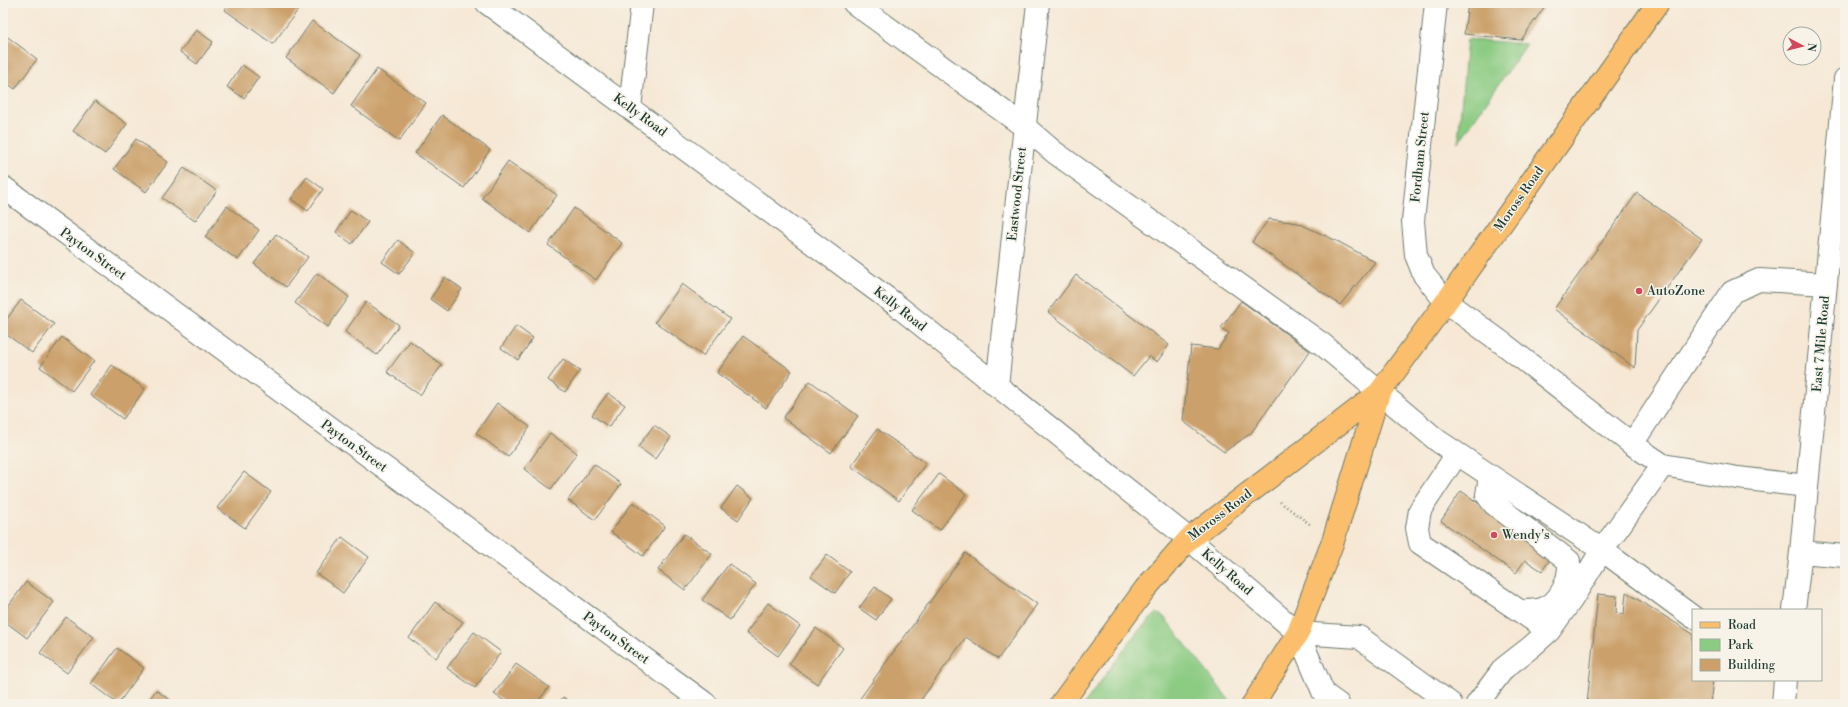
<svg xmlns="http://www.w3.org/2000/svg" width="1848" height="707" viewBox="0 0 1848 707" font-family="'Libre Bodoni',serif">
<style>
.green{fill:#8bcb82;stroke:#55845b}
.building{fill:#cba06a}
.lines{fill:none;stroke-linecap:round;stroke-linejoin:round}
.minor-casing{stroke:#6a796c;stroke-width:24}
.major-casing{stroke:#6a796c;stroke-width:24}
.path{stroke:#6a796c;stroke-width:2.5;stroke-dasharray:1 3;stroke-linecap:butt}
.minor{stroke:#fff;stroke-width:22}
.major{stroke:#fabe6d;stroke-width:22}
.poi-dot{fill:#d1495b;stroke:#f7f3e8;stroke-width:1.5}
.labels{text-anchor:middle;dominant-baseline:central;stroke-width:3;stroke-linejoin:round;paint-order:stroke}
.street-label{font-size:13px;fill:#1f3d34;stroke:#f7f3e8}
.poi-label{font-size:13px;fill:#1f3d34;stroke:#f7f3e8;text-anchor:start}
</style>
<rect width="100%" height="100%" fill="#f7f3e8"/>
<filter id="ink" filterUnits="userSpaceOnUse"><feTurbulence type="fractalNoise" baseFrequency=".025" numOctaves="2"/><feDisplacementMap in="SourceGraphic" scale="8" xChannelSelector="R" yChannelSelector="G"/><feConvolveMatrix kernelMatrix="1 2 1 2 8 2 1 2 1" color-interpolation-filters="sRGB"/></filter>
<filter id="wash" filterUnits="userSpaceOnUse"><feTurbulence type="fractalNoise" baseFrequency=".012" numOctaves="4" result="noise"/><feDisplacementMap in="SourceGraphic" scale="16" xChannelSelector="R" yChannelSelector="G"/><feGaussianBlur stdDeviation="0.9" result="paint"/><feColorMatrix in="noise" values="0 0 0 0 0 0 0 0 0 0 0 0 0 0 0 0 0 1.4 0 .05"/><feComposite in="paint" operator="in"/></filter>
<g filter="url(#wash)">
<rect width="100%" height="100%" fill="#f6e8d5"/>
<path class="green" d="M1467,39L1527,44L1458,143Z
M1157,613L1164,617L1230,701L1228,704H1084L1137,632Z"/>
<g id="blocks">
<path class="building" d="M229,3H294L300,7L273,44L225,10Z
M1468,3H1551L1545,6L1521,40L1464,34Z
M312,21L360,55L334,93L286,58Z
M196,30L213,42L197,64L180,52Z
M5,35L37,59L15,89L3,80V37Z
M242,65L259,77L244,98L227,87Z
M377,69L426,103L399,141L351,106Z
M95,101L127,124L105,154L73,131Z
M442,115L490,150L464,188L415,153Z
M136,139L168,162L146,192L114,169Z
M508,161L557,195L530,233L482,198Z
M184,168L217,191L195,221L162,198Z
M307,177L323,189L308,211L291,199Z
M1637,193L1702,239L1637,330L1635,368L1554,309Z
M227,206L259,230L238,260L205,237Z
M574,208L622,243L596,280L548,245Z
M351,210L368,222L352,244L336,232Z
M1269,219L1298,223L1341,243L1375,262L1340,305L1252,242Z
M276,234L308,257L286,287L254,264Z
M398,240L415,253L399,274L382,262Z
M317,273L349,297L328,327L295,303Z
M1076,275L1169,345L1157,362L1149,356L1133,376L1048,312Z
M445,277L462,289L447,311L430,299Z
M682,284L730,319L703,356L655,322Z
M21,300L54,324L32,353L3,332V324Z
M1241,301L1310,351L1251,433L1224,452L1183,421L1191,346L1218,349L1229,333L1221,328Z
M366,302L399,325L377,355L345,332Z
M516,326L533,338L518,360L501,348Z
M743,336L792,371L766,408L717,373Z
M62,337L94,361L72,391L40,367Z
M410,341L442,365L420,395L387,372Z
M563,359L580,371L565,392L548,380Z
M112,365L145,389L123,419L90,395Z
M810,381L858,416L831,453L783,418Z
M608,393L625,405L609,427L592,415Z
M497,403L530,427L508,457L476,433Z
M654,425L671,437L655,459L638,447Z
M877,429L926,463L899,501L851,466Z
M550,433L577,453L551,489L524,469Z
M594,464L621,484L595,520L568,500Z
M244,472L271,492L245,528L217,508Z
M939,474L966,494L940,530L912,510Z
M737,486L753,498L738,520L721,508Z
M1461,491L1553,555L1542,571L1525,560L1516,573L1441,521Z
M633,502L665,526L643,556L611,532Z
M684,534L712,554L685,590L658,570Z
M342,537L369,557L343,593L316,573Z
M965,553L1037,604L998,659L966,637L918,704H856Z
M827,555L850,572L835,593L811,576Z
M729,564L756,584L730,620L702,600Z
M26,582L54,602L27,638L3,620V613Z
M875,587L891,599L876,620L859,608Z
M1626,592L1693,634V680H1713L1710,704H1587L1598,594L1617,596L1616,613L1624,614Z
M435,602L463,622L436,658L409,638Z
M768,603L800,626L778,656L746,633Z
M66,617L94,637L67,673L40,653Z
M816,628L843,648L817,684L789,664Z
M474,632L501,652L475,688L447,668Z
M117,648L144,668L118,704L91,684Z
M516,664L549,687L536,704H509L494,694Z
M156,690L176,704H146Z
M563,697L572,704H558Z"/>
</g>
</g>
<g filter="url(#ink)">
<use href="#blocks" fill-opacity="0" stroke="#6a796c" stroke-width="1"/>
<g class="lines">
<g class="minor-casing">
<path id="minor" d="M487,3L895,304L1189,539L1298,633L1324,694L1338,704
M854,3L1025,127L1054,152L1322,344L1438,441L1602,550L1693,617
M1436,3L1413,221L1416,255L1424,275L1446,302L1505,345L1632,444
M630,108L642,3
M3,187L706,704
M997,386L1038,3
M1457,454L1420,510L1417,528L1420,543L1549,631
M1663,465L1632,444L1732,292L1759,280L1826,284
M1490,476L1487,495L1494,504L1569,561C1570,579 1561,603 1542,609C1536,611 1527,611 1520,611
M1801,552L1845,556
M1794,610L1801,552L1845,79
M1298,633L1359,637L1451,704
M1477,704L1504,668L1531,647L1549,631L1572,599L1602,550L1663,465L1738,478L1807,486
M1783,704L1785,680"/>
</g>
<g class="major-casing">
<path id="major" d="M1061,704L1145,589L1189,539L1379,393L1446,302L1658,3
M1253,704L1298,633L1333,541L1379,393"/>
</g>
<path class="path" d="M1280,502L1311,525"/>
<use href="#minor" class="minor"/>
<use href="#major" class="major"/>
</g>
</g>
<g class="poi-dot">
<circle cx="1639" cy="291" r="4"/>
<circle cx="1494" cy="535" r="4"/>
</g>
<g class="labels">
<g class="street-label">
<text transform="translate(640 115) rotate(36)">Kelly Road</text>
<text transform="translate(1420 157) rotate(-84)">Fordham Street</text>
<text transform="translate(1017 194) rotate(-84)">Eastwood Street</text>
<text transform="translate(1519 199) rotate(-55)">Moross Road</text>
<text transform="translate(93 254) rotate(36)">Payton Street</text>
<text transform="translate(900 309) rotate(38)">Kelly Road</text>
<text transform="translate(1821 344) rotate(-85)">East 7 Mile Road</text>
<text transform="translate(354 446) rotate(36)">Payton Street</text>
<text transform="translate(1220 515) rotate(-37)">Moross Road</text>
<text transform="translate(1227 572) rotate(41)">Kelly Road</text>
<text transform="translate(616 638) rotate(36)">Payton Street</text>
</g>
<g class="poi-label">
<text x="1647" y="291">AutoZone</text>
<text x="1502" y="535">Wendy's</text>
</g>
</g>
<rect width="1848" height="707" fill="none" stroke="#f7f3e8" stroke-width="16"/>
<rect x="1692" y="609" width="130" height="72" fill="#f7f3e8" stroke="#a1aaa0"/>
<rect x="1700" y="622" width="20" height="6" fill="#fabe6d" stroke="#a1aaa0"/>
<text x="1728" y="629" font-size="12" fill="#1f3d34">Road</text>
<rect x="1700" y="639" width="20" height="12" fill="#8bcb82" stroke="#a1aaa0"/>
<text x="1728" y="649" font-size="12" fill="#1f3d34">Park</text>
<rect x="1700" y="659" width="20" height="12" fill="#cba06a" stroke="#a1aaa0"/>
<text x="1728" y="669" font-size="12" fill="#1f3d34">Building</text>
<g transform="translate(1802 46) rotate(97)"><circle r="19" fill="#f7f3e8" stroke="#a1aaa0"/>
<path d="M0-3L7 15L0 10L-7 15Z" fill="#d1495b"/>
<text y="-6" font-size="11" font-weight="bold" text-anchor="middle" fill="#1f3d34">N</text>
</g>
</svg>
